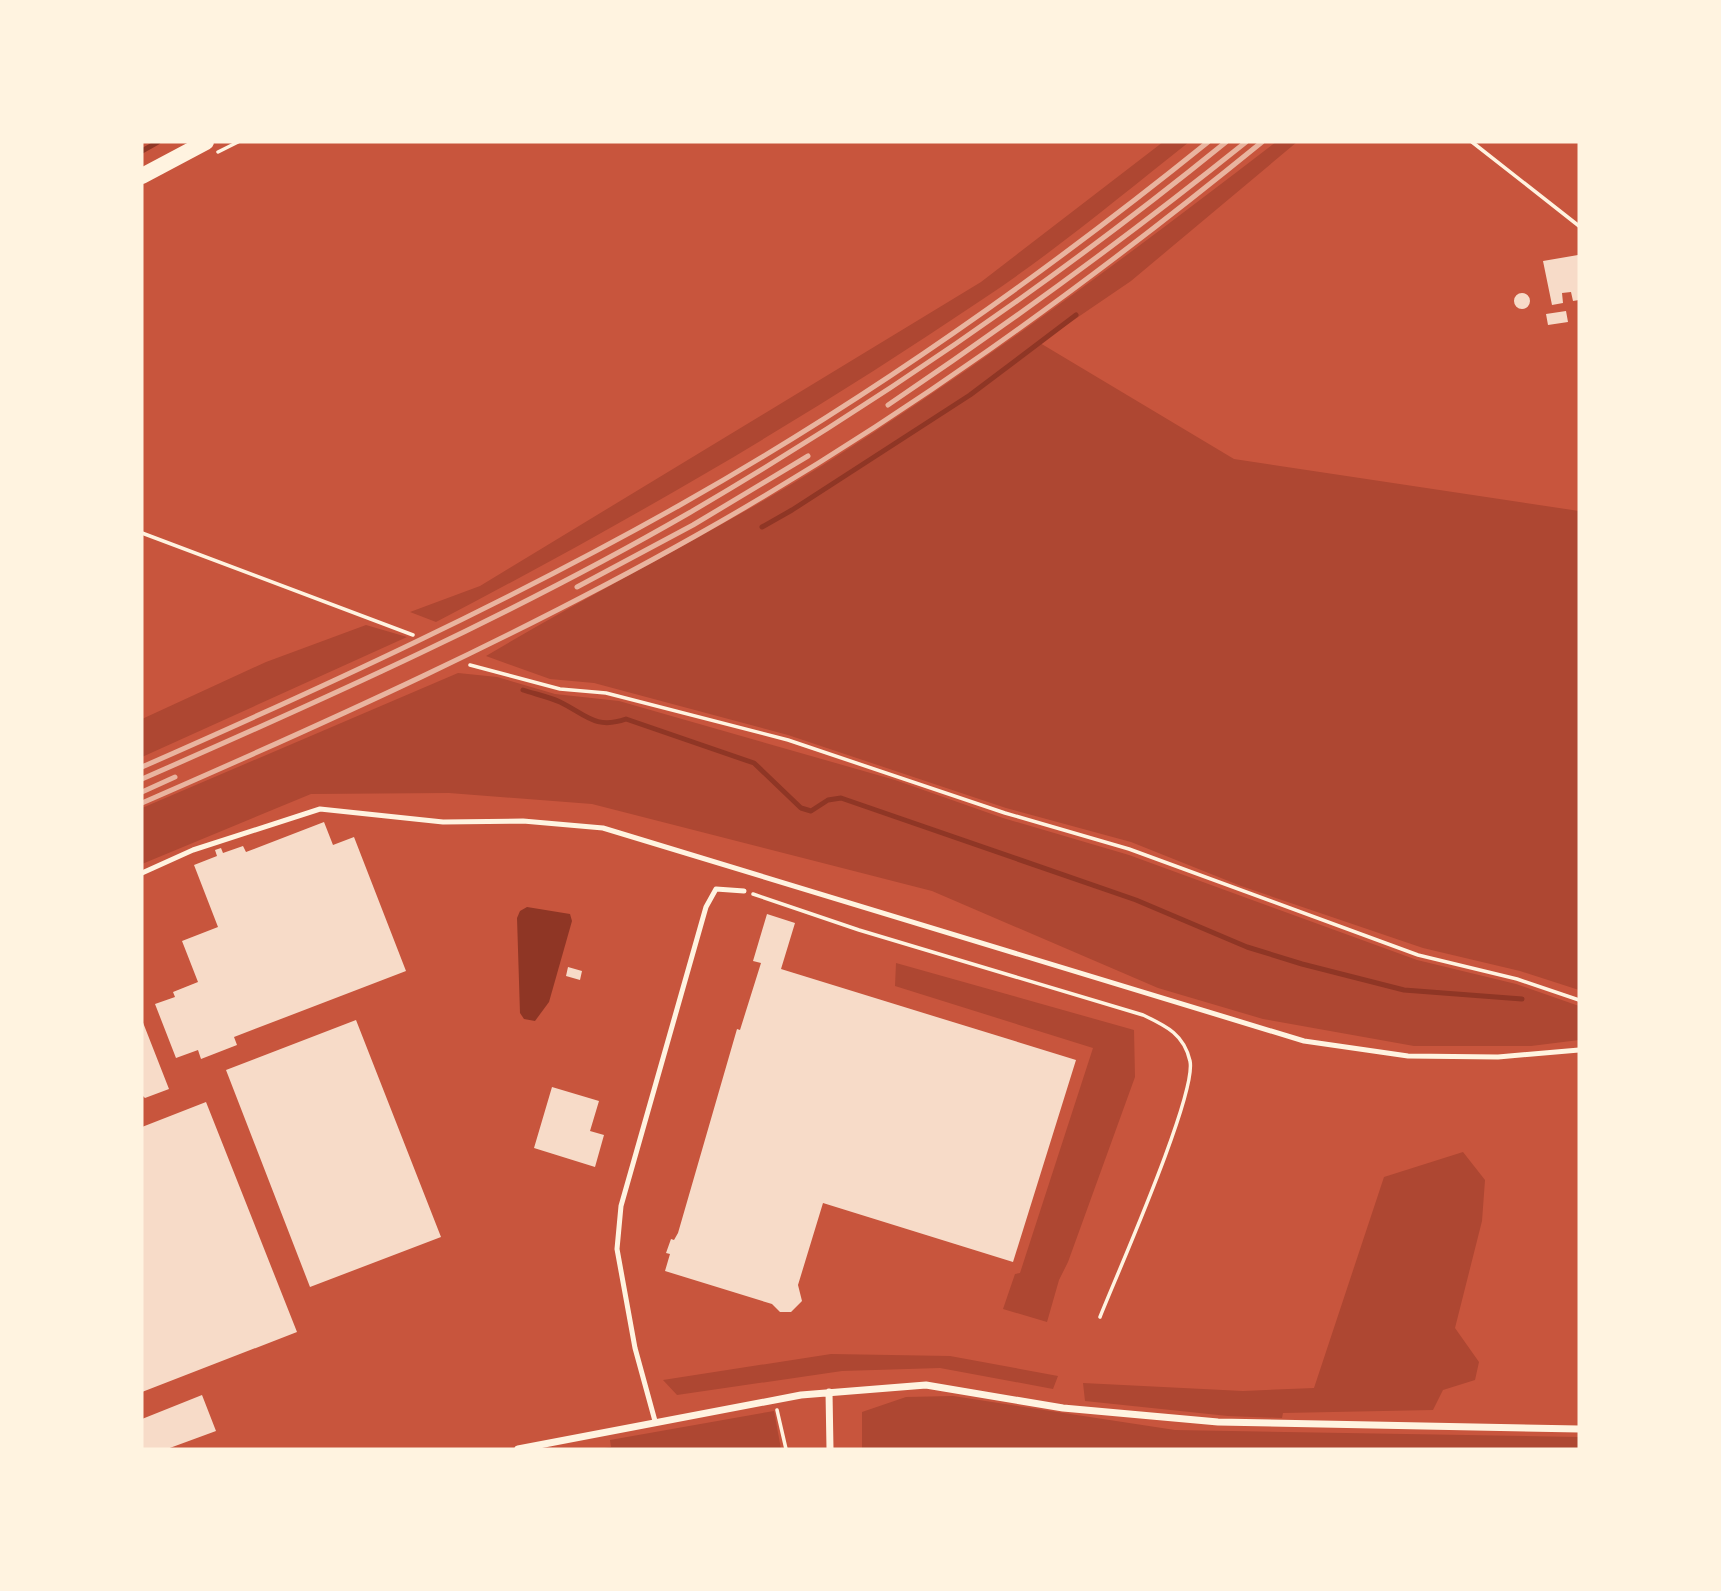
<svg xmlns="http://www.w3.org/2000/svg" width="1721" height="1591" viewBox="0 0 1721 1591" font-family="Georgia,serif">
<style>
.green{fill:#ae4732}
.water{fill:#8f3625}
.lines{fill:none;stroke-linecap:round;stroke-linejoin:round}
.stream{stroke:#8f3625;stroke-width:5}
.building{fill:#f7dbc8}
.path{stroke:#fff3e0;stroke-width:3.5}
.service{stroke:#fff3e0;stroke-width:5}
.minor{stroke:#fff3e0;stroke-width:7}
.primary{stroke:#fff3e0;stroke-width:16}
.rail{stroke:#e9b49f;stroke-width:5}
</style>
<rect width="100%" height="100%" fill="#c8553d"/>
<path class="green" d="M1163,142H1189C1122,195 1054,252 983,299C807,418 624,524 436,622L410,612L480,586L981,282Z
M1276,142H1297L1131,281L1040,343L1234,459L1579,511V990L1520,971L1423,948L1241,886L1131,842L1006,808L788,735L594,683L550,679L486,656C597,590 713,533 823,465C980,366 1129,255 1276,142Z
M366,625L407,637L142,757V719L266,662Z
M458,673L497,677L555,694L619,701L895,780L1003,818L1129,855L1417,960L1516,984L1579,1006V1040L1531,1046H1414L1263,1019L1158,988L932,891L592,804L449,793L311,794L142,864V808Z
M896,963L1134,1030L1135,1077L1068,1262L1059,1280L1047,1322L1003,1309L1015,1274L1020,1273L1093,1048L895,986Z
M1463,1152L1485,1180L1482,1221L1455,1328L1479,1362L1475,1380L1443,1390L1433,1410L1283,1413L1282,1418L1228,1416L1085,1401L1083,1383L1243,1391L1314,1388L1384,1177Z
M831,1354L950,1356L1058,1376L1053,1389L940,1368L842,1371L677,1395L663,1380Z
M953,1396L1175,1430L1579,1437V1449L862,1448V1412L906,1397Z
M774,1411L781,1449H598L611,1447L610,1440Z"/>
<path class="water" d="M527,907L570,914L572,921L549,1002L535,1021L524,1019L520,1013L517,918L520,911Z"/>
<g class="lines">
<path class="stream" d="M142,151L158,142
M762,527L792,510L970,395L1076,315
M523,690C535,694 549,697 560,702C585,714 595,730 626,719L754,763L801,808L811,811L828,800L841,798L1136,900L1247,947L1302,964L1404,990L1522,999"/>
</g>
<path class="building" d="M1578,255L1579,300L1573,301L1571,292L1562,293L1563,303L1552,305L1543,261Z
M1514 301a8 8 0 1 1 16 0a8 8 0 1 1-16 0Z
M1566,311L1568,322L1548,325L1546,314Z
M324,822L333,845L354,837L406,971L234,1037L237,1045L201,1059L198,1050L176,1058L155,1004L175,997L173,992L198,982L182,941L218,927L194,865L217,856L215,850L221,848L223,853L243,846L246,852Z
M767,914L795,923L781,969L1076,1060L1013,1262L823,1203L798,1285L802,1301L791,1312H780L772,1304L665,1271L670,1254L666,1253L671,1239L674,1240L678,1233L737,1029L740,1030L761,963L753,961Z
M568,967L582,971L580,980L566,976Z
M142,1020L169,1089L145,1098L142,1095Z
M356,1020L441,1237L310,1287L226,1070Z
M552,1087L599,1101L590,1131L604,1135L595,1167L534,1148Z
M206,1102L297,1332L142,1392V1127Z
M202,1395L216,1431L167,1449H142V1419Z"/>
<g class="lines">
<path class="path" d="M1472,142L1579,226
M218,152L238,142
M142,533L413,635
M470,665L560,689L606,693L788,740L1005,813L1129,849L1418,955L1517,979L1579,1000
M753,894L859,930L1143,1015C1166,1026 1184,1034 1190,1061C1197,1094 1117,1274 1100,1317
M777,1410L786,1449"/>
<path class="service" d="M142,873L193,850L320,809L443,822L523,821L603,828L1304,1041L1408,1056L1498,1057L1579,1050
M655,1421L635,1348L617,1249L621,1206L706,907L716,889L744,891"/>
<path class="minor" d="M829,1392L830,1449
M518,1449L801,1395L926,1385L1063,1408L1218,1422L1579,1429"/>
<path class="primary" d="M142,176L206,142"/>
<path class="rail" d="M888,405C1011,322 1130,235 1246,142
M577,587L693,525L808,456
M142,767C324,687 506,603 680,505C866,400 1042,276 1208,142
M142,779C327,698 514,614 689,513C877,403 1056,280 1226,142
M142,792L175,777
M142,803C330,721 518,636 697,535C898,422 1084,287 1262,142"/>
</g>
<rect width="1721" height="1591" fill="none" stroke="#fff3e0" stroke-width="287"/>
</svg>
